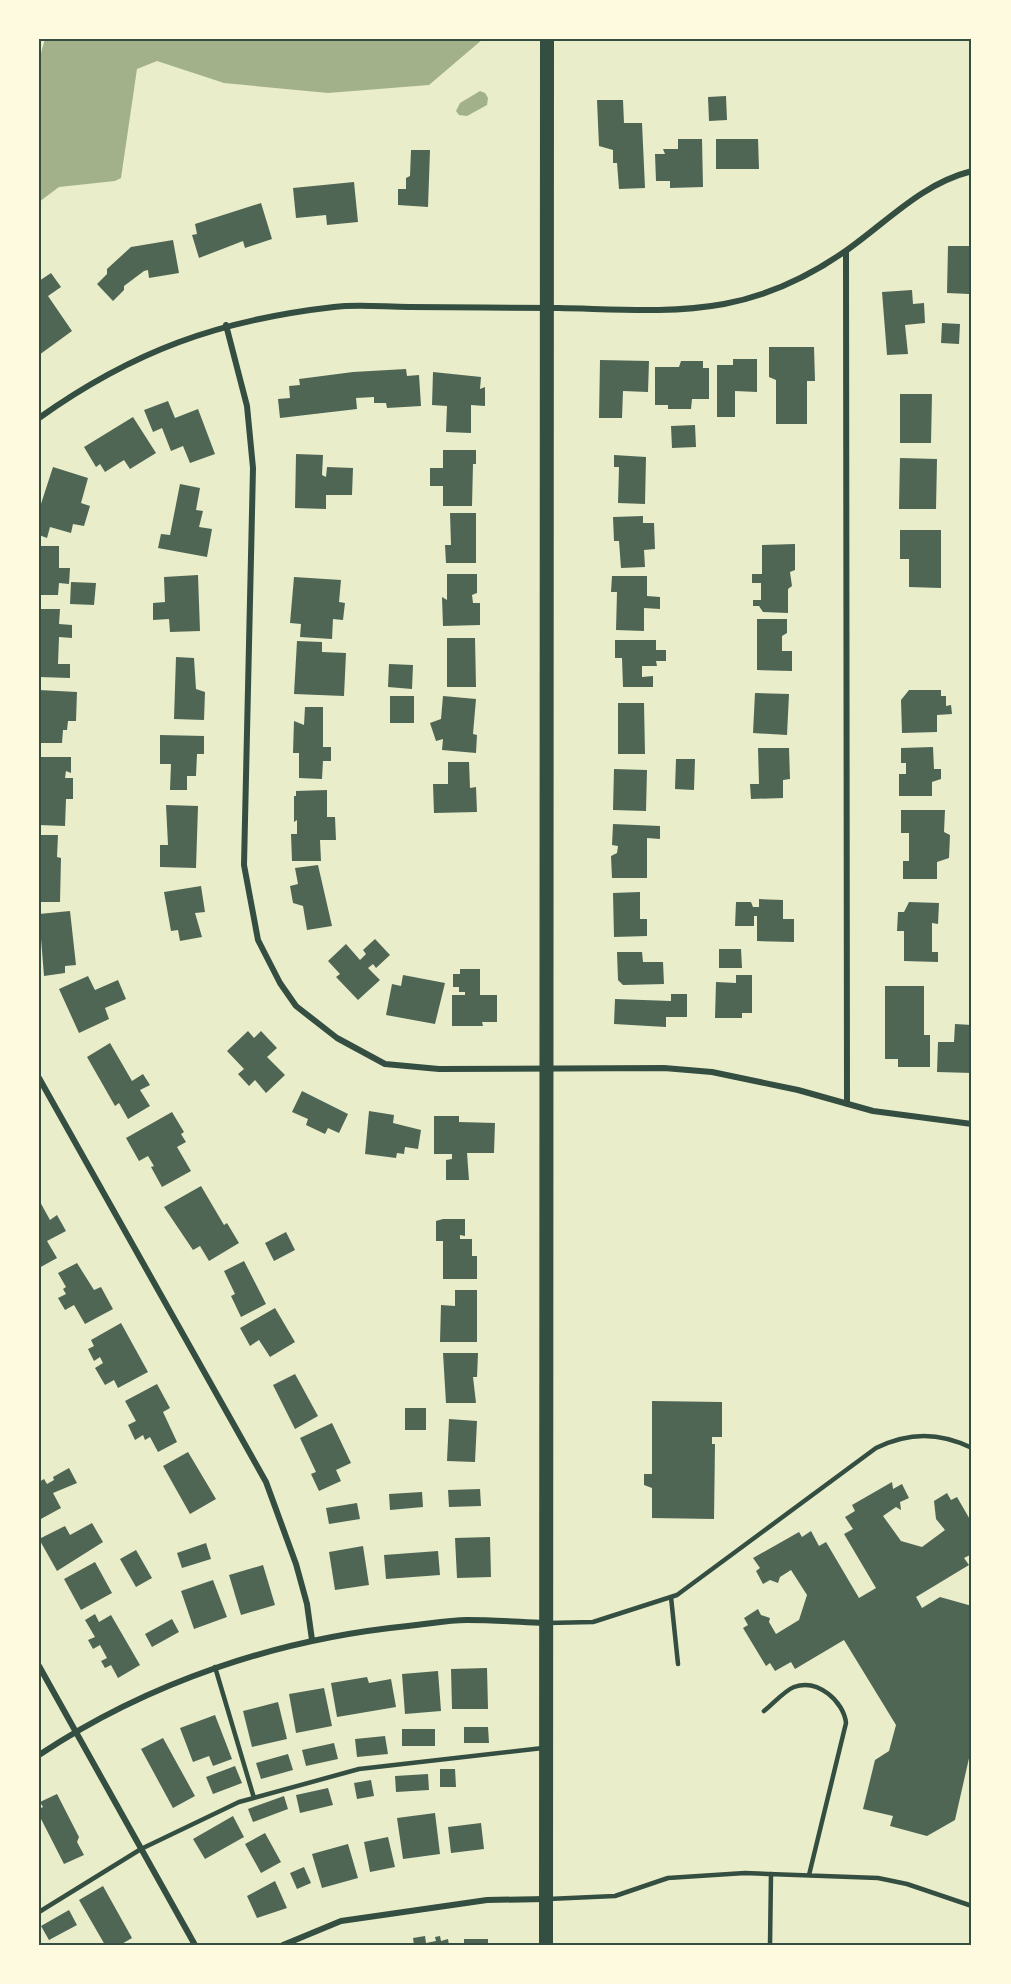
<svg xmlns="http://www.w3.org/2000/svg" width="1011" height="1984" viewBox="0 0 1011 1984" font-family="Ubuntu,sans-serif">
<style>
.water{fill:#a3b18a}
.building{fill:#4f6655}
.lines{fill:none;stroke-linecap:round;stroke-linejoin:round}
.service{stroke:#344e41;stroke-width:4.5}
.minor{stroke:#344e41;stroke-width:6}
.primary{stroke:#344e41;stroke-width:14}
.neatline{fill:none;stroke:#344e41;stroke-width:2}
</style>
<rect width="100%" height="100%" fill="#e9edc9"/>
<path class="water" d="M45,39H483L429,85L328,93L224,83L157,61L137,69L121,178L115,181L59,187L39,202V60Z
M480,91L485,93L488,98L487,105L467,116L459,115L456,111L460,103Z"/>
<path class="building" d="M726,96L727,120L709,121L708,97Z
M597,100H623L624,123H642L645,188L619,189L617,163H613V150L599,146Z
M678,139H702L703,187L670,188V181H656L655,154H665L663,149H678Z
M716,139H758L759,169H716Z
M411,150H430L428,207L398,205V189H406V178L410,176Z
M354,182L358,222L327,225L326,215L296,218L293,188Z
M261,203L272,239L245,248L243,241L199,258L192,235L197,234L195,224Z
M173,240L179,273L149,278L148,270L144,271L124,286V290L113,301L97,284L107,274V269L131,247Z
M948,246H972L969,294L947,293Z
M51,273L61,287L48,296L72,331L39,355V281Z
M912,290L913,304L924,303L925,323L905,325L908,354L887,355L882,292Z
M942,323L960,324L959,344L941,343Z
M769,347H814L815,381H807V424H776V380L769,377Z
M733,359H757V392L735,391V417H717V365H733Z
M600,360L649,361L648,392L623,391L622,418H599Z
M681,361H703V368H709V399H692L691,409H668V405H655V367H679Z
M406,369L407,376L419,375L421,406L387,408L386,403H374V397L356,398L357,409L280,418L278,399L290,398L289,386L300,385L299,379L353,372Z
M433,372L481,377L480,389L485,387V406L471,405V433L446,432L447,406L432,405Z
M900,394H932L931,443H900Z
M168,401L175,418L198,409L215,454L190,463L183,446L171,451L162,428L153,432L144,410Z
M133,417L156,453L130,469L124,460L105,472L100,464L96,467L84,447Z
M695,425L696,447L672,448L671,426Z
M443,450H476V464H473L472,506H443V486H430V468H443Z
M296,454L323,455L322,475L326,477L327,467L353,468L352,495H326V509L295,508Z
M614,455L646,457L645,504L618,503L619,467H614Z
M900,458L937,459L936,509H899Z
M53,467L88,478L81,503L90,506L84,526L73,524L71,533L50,527L47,538L39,535V510Z
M180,484L200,488L196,510L203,511L199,527L212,529L207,557L158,548L161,534L170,535Z
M450,513H476V563H446L445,545H451Z
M643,516V523H654L655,549L644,550L645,567L621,568L619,541H614L613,517Z
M900,530H941V588L909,587V559H900Z
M795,544V570L790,572L792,586L788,589V613L763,612L759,606H753V600H761V583H752V574H762V545Z
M39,546H59V568H70L69,584L59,583L58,595H39Z
M447,574H477V593L472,595L473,603H480V625L443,626L442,597L447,600Z
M198,575L200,631L170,632L169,619L153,620V603L165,602L164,577Z
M612,576H647V596L660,597V609L644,608V631L616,630L617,592H611Z
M294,577L341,580L339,602L345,603L343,620L333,619L332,639L300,637L301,624L290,623Z
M71,582L96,583L94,605L70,604Z
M39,609H60L59,624L72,625V638L59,637L58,664H70V678L39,677Z
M757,619H787V633L782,636V651H792V671L757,670Z
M447,638H475L476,687H447Z
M615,640H656V650H666V661H656L657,666H642V677L653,676V687H623L622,658H615Z
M297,641L322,642V652L346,653L344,696L294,694Z
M176,657L194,658L196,689L205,692L204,720L174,719Z
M389,664L413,665L412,689L388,687Z
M39,690L77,692L76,721H68L67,730H63L62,743H39Z
M909,690H941V696H946V706L951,705L952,714L937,715V732L902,733L901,700Z
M755,693L789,694L787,735L753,733Z
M390,696H414V723H390Z
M443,696L476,699L473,734L477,735L476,753L442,750L443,739L436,741L430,723L441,719Z
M618,703H644L645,754H618Z
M305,707H323V747H331V761H323L322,779L299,778V753H293L294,721L304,725Z
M160,735L204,736V754H197L196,776H187V790H170L171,764H160Z
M933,747L934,769H941V779L932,782V796H899V774H906V763H901V748Z
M758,748H789L790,779L783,780V798L751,799L750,784H759Z
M39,757H71V773L66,771L65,778H73V799H66L65,826L39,825Z
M676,759H695L694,790L675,789Z
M448,762H469L470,788L476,787L477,812L434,813L433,784H448Z
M614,769L647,770L646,811L613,810Z
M327,790V817H335L336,840H320L321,861H292L291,834H297V820L294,822V796H296V791Z
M166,805L198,806L196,868L160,867V845H168Z
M901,810H945L944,832L950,835L949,858L937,862V879H903V861H909V833H901Z
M613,824L660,826V839L647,838V878H612L611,856L617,853L618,846L612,845Z
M39,835H58L57,857L61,858L60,902H39Z
M318,865L332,926L307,930L303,906L293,903L290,886L298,884L295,868Z
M201,886L205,912L195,913L202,937L180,941L178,930L171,931L164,892Z
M640,892V919H647V936L614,937L613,893Z
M759,899L783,900V919H794V942L757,941V916H754V926H735L736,902H751L753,907H759Z
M909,902L939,903L938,924L932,923V952H938V962L904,961V931H897L898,912H904Z
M70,911L76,965L65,966V973L44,976L39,914Z
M375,939L390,955L376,968L373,964L368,968L380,980L358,1000L336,977L340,974L328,961L346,944L360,960L366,954L363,950Z
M719,949H741L742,968H719Z
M617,952H642L643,962H663L664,984L623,985L618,980Z
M460,969H480V995H497V1022H482L483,1026H452V995H465V992H459V987H453V974H460Z
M403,975L445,983L435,1024L386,1015L392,984L401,986Z
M736,975H752V1013H742V1018H715L716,982L736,983Z
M88,976L95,990L118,980L126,999L105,1008L109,1019L79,1033L59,989Z
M885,986H924V1035H930V1067H898V1059H885Z
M671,994H687V1017H666V1027L614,1024L615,999L671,1001Z
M955,1024L972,1025V1073L937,1072L938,1042H954Z
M248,1031L254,1038L261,1031L277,1048L267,1057L285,1075L266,1093L255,1080L249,1086L238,1074L244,1069L227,1051Z
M110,1043L132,1081L143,1074L150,1085L140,1090L150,1106L128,1119L119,1103L115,1106L87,1057Z
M302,1091L348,1114L339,1133L328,1128L325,1134L306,1125L308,1119L292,1112Z
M369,1111L394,1115L393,1123L421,1130L418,1149L405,1147L404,1154L397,1153L396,1158L365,1154Z
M172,1112L184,1132L181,1134L186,1142L177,1147L191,1171L162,1187L151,1167L154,1166L148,1156L139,1161L126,1138Z
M434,1116H459V1122L495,1123L494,1153H467L469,1180H446V1160L452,1159V1154H434Z
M201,1186L224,1225L227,1223L239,1243L209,1261L200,1246L193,1250L164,1207Z
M39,1200L50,1220L57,1215L66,1231L47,1241L57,1258L39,1268Z
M443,1219H465V1236L460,1235V1239H472V1256H477V1279H443V1241H436V1221Z
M286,1232L295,1250L274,1261L265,1243Z
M244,1261L266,1304L241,1317L231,1296L235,1294L224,1271Z
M77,1263L94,1290L101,1287L113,1309L85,1324L74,1305L65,1310L58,1298L66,1294L63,1289L66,1287L58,1273Z
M455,1290H477V1342H440L441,1305L455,1306Z
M275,1308L295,1342L270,1357L259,1340L250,1346L240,1328Z
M121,1323L148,1372L118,1388L114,1380L105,1385L95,1368L103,1363L100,1357L94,1361L88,1349L94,1346L91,1340Z
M443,1353H478L477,1377H473L476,1403H446Z
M295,1374L318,1416L295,1429L273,1385Z
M157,1384L170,1408L163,1412L177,1442L158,1452L150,1437L145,1440L143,1435L135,1440L128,1425L136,1421L125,1401Z
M652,1401L722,1402V1437H712V1444H715L714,1519L652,1518V1488L644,1485V1474H652Z
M405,1408H426V1430H405Z
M449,1419L477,1421L475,1462L447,1461Z
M332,1423L351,1463L336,1470L341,1481L319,1491L311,1474L316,1472L300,1438Z
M188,1452L216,1499L190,1514L163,1466Z
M69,1468L77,1483L53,1493L61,1508L39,1520V1482L44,1479L47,1484L54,1480L53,1477Z
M892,1482L893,1489L902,1484L909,1498L900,1502L901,1510L896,1507L883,1516L901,1541L922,1547L945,1530L936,1519L934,1501L947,1493L951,1500L957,1497L972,1523V1554L964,1558L969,1565L916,1597L922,1608L940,1597L972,1606V1745L955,1820L927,1836L890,1826L893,1816L863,1809L875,1760L889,1751L896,1725L844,1640L795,1669L791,1662L775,1671L770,1663L766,1666L743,1628L748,1625L744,1618L758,1609L761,1615L770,1618L769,1622L776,1634L799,1620L807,1595L791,1570L780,1577L778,1583L770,1580L763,1584L756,1571L760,1568L753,1558L799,1532L802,1537L811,1531L819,1546L826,1542L859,1598L876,1588L844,1534L853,1529L845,1517L855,1511L852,1505Z
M480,1489L481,1506L449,1507L448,1490Z
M422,1492L423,1507L390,1510L389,1494Z
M357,1503L360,1519L329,1524L326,1508Z
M92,1523L103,1542L57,1571L39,1539L65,1526L70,1535Z
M490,1537L491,1577L457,1578L455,1538Z
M206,1543L211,1559L182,1568L177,1553Z
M363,1546L369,1585L335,1590L329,1552Z
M136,1550L152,1578L136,1587L120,1559Z
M438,1551L440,1575L386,1579L384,1555Z
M95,1562L112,1593L81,1610L64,1579Z
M263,1565L275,1605L241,1615L229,1575Z
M213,1580L227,1617L194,1629L181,1591Z
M95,1614L99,1622L111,1615L140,1665L118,1678L111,1665L105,1668L101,1661L107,1658L100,1645L93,1649L88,1640L95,1637L85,1620Z
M172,1619L179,1632L152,1647L145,1634Z
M487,1668L488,1709H452L451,1669Z
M438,1671L441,1711L405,1714L402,1674Z
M367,1677L369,1683L391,1679L396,1707L337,1717L331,1683Z
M324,1688L332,1726L296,1733L289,1694Z
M278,1702L287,1739L252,1747L243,1711Z
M215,1715L232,1759L213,1766L209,1756L193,1762L180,1728Z
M464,1727H488L489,1743H464Z
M402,1729H435V1746H402Z
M385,1736L388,1754L357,1757L355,1739Z
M163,1738L195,1796L173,1808L141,1749Z
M334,1743L338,1759L306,1766L302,1750Z
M288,1754L293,1770L261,1779L256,1763Z
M235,1766L242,1783L213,1794L206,1777Z
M440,1769H455L456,1787H440Z
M428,1774L429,1790L396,1792L395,1776Z
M371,1780L374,1796L357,1799L354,1783Z
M328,1788L333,1805L300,1813L296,1795Z
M57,1794L79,1837L77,1842L84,1855L64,1864L39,1815V1809L43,1807L40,1802Z
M284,1796L288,1809L253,1822L248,1809Z
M435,1813L440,1854L403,1859L397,1818Z
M233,1816L244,1837L205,1859L193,1839Z
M481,1823L484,1849L451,1853L448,1827Z
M265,1833L281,1862L261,1873L245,1844Z
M388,1837L395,1867L370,1872L364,1842Z
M348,1844L358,1878L322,1888L312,1854Z
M304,1867L311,1883L297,1889L290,1873Z
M275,1881L287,1908L257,1918L247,1896Z
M103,1886L132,1938L120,1945H105L79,1900Z
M69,1910L77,1925L49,1940L41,1926Z
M425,1936L426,1943L436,1941L435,1937L440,1936L441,1941L448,1939L449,1945H414L413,1938Z
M464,1939H488V1945H464Z"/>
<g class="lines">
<path class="service" d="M671,1597L678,1664
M547,1623L593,1622L677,1595L876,1448C909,1432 939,1432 972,1448
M215,1667L254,1798
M764,1711C773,1704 784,1691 794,1687C818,1678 844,1702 846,1723L809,1875
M548,1899L615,1896L668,1878L745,1873L878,1878L907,1884L972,1906
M39,1912L141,1849L239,1802L359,1769L543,1748
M770,1945L771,1874"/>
<path class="minor" d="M846,251L847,1104
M226,325L247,406L253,468L244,865L258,940L280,983L296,1006L337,1038L385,1064L439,1069L664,1068L712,1072L798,1090L873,1111L972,1124
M39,418C133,351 219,320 334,307C358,304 385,307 409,307C459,307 509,308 559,308C613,309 670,314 724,304C767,296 810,276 847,250C888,221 921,184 972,171
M39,1078L266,1482L296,1564L307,1604L312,1640
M39,1666L195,1945
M39,1755C149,1682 277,1639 408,1626C428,1624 448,1620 467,1620C493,1620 519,1622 544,1623
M283,1945L341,1921L487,1900L546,1899"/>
<path class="primary" d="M546,1945L547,39"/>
</g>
<rect width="1011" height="1984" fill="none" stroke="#fefae0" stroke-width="81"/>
<rect x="40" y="40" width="930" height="1904" class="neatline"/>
</svg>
